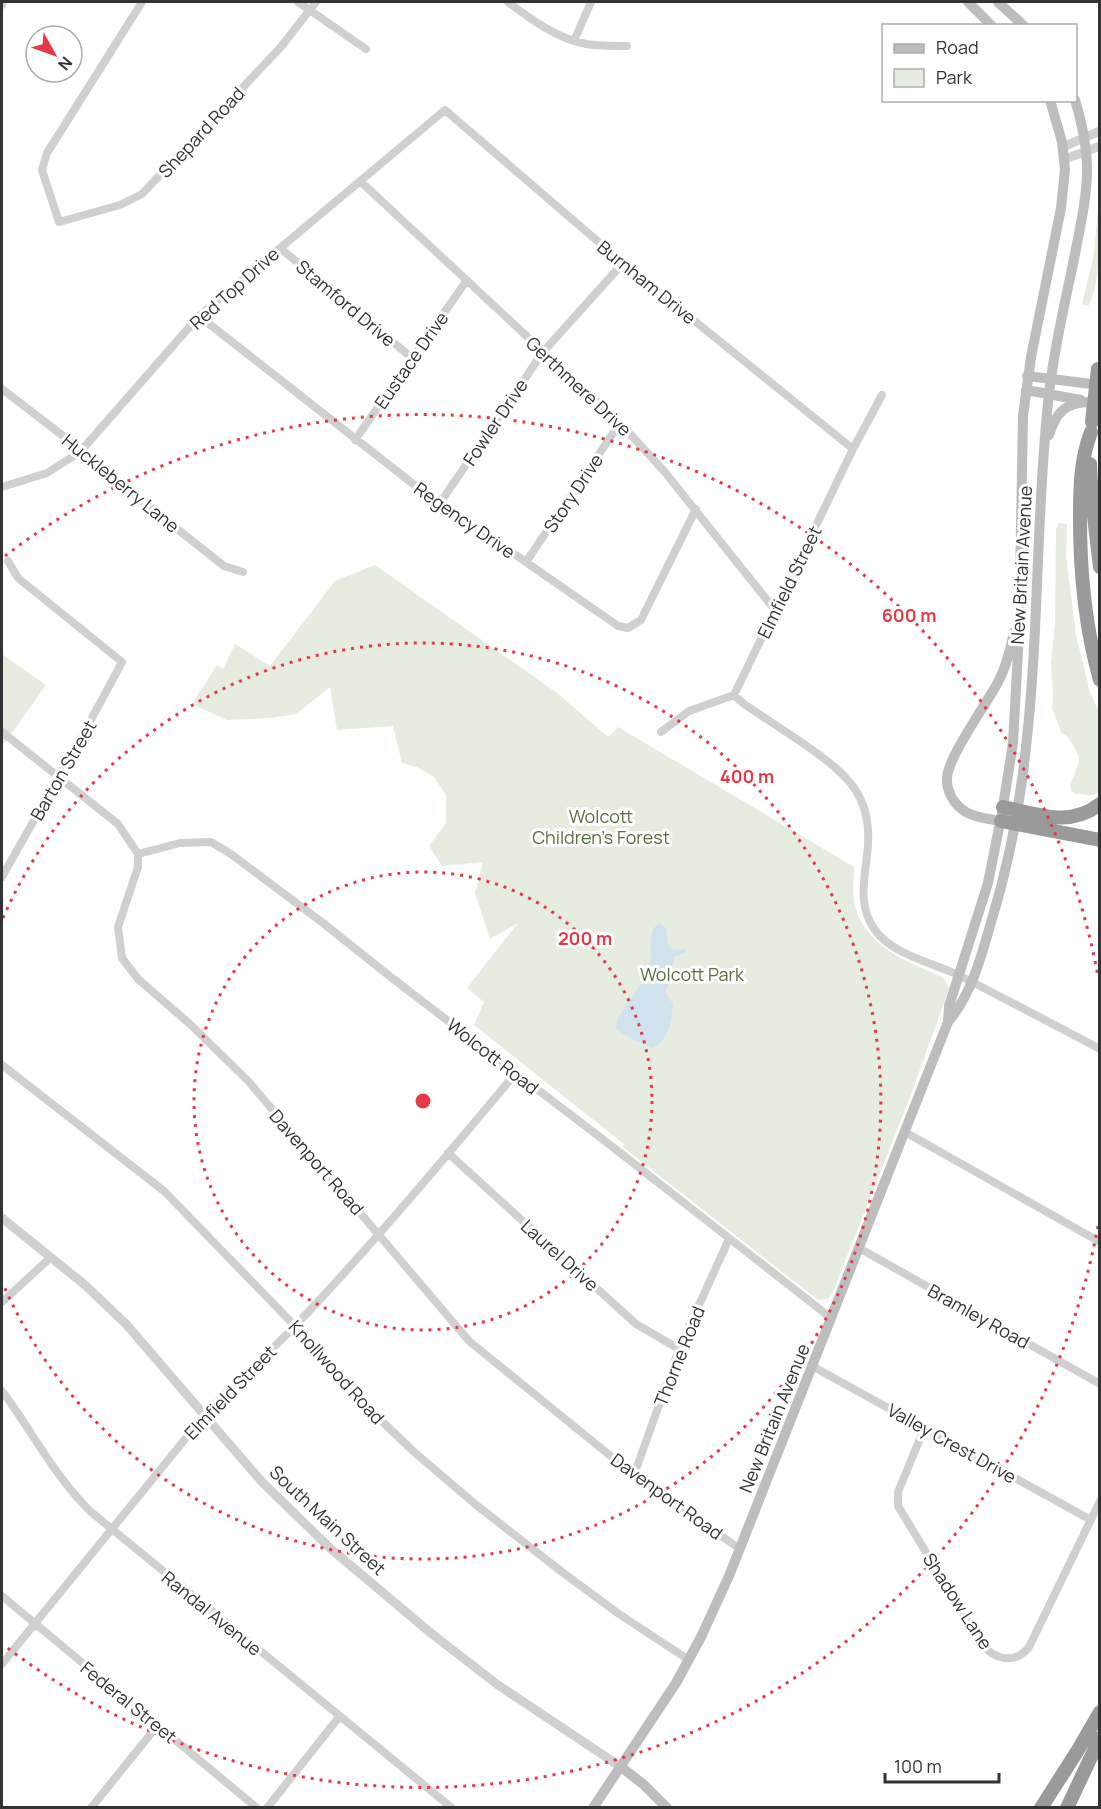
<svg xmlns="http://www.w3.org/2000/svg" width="1101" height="1809" viewBox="0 0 1101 1809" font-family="Manrope,sans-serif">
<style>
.green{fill:#e6ecdf}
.water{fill:#cfe2ee}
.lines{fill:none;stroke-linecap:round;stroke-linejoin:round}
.minor{stroke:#d0d0d0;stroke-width:8}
.tertiary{stroke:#d0d0d0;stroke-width:9}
.secondary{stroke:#bdbdbd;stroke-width:10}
.motorway{stroke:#9a9a9a;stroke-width:14}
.motorway-bridge{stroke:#9a9a9a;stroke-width:14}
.ring{fill:none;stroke:#e63946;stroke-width:3;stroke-dasharray:3 6}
.labels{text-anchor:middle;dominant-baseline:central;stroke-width:6;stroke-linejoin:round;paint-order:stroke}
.street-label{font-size:18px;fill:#333;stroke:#fff}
.park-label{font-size:18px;fill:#56703f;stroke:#fff}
.centre{fill:#e63946;stroke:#fff;stroke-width:3}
.ring-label{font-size:18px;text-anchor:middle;font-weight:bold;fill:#e63946;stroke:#fff;stroke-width:6;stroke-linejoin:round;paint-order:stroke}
</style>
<rect width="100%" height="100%" fill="#fff"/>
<path class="green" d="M1099,198C1100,225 1101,287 1088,306L1082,304L1094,254Z
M1059,523L1067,524L1066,556L1076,635L1090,692L1099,712V791C1091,800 1085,792 1075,794L1071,791L1070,785L1079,762V757L1069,738L1061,732L1052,708L1053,697L1051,663L1055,624L1056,529Z
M375,565L557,693L608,737L618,727L854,867C854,878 852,889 854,900C861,945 906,961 942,977L947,983L949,989L910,1097L832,1294L828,1299L818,1300L623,1147L624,1144L474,1025L484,1002L467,988L518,923L490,939L475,893L483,862L442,866L429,846L446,823V795L434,777L417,767L402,763L393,726L337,730L330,687L296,714L270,718L227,720L192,704L217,665L223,669L235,644L270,666L335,581Z
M2,654L46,685L4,744L2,742Z"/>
<path class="water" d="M659,923L666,928L668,946L674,950L686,949V953L674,957L672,968L674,972L665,992L673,1004C671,1022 670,1039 652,1048L635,1041L616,1029L617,1020L641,984L642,975L651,960L650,942L653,929Z"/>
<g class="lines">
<path class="minor" d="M142,2L47,153L42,170L59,222L120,205L142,194L280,48L316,2
M298,2L366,49
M508,2C530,19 558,39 586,44C599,46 614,46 627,46
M2,5L3,2
M574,41L591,2
M360,181L620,423L664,471L775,610
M280,248L412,358
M199,316L412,483L618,626L628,628L641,620L696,509
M2,389L71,442L80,452L224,566L243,572
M355,440L467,280
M2,487L47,473L80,452L199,316L445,110L623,263L853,449
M440,503L543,352L623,263
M526,562L620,423
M734,695L744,704C763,717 782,729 801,742C846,773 875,795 867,855C864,881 858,907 875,930C893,955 931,962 958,975C1006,999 1052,1024 1100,1049
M2,732L118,824L138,854V867L118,927L122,958L138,979L191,1025L249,1082L469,1341L634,1475L740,1549
M661,732L689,711L734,695L853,449L882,395
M138,854L180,843L211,842L231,854L323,923L392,978L614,1148L831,1318
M2,877C42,805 84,735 122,662L18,578L8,561
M2,1065L164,1191L295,1326L363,1403L413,1451L475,1504L562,1572L619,1614L689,1660
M905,1132L1100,1242
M448,1153L636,1324L679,1349
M859,1248L1100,1384
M2,1302L51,1257
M812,1366L1091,1520
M2,1391C32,1431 55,1477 90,1511L452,1808
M924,1429L898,1492V1506L981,1643C994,1660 1015,1665 1029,1647L1100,1501
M634,1475L679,1349L729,1239
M2,1596L257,1808
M2,1664L199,1422C229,1388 264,1358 296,1325C372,1245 444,1159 515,1074
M91,1808L157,1726
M267,1808L339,1717"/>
<path class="tertiary" d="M1063,147L1100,131
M1065,159L1100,146
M2,1218L85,1285L126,1324L262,1482L331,1549L432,1634L498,1685L621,1767"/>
<path class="secondary" d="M968,2L992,26
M998,2L1024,26
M1027,376L1100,385
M1026,390L1081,400
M1049,435C1056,412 1066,402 1090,402
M1001,821C989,819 976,818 966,812C954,805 946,791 947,777C949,756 985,706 997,684C1006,668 1010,650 1014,632
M948,1022C972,994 982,954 992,919C1009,863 1020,805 1026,747C1039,633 1036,517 1048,403C1053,353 1065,303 1075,254C1080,227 1087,198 1087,170C1087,147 1082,123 1075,100
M621,1767L643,1784L667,1808
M593,1808L676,1683L701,1637L729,1576L948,1022L949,1006L988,883L1002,813L1013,743L1019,634L1023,416L1031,357L1061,208L1065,170L1062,142L1050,100"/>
<path class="motorway" d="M1091,432C1080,461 1080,489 1080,519C1080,575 1085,627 1100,680
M1090,464L1092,500L1100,567
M1003,807C1038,814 1070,828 1100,804
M1001,821L1100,840
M1041,1808L1078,1750L1100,1712
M1067,1808L1100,1738"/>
<path class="motorway-bridge" d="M1092,422L1098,369"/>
</g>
<g class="ring">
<circle cx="423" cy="1101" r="229"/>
<path d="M3 918A458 458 0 1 1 3 1284"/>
<path d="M1098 1226A687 687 0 0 1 5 1646M5 556A687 687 0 0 1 1098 976"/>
</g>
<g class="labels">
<g class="street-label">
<text transform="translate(201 132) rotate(-47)">Shepard Road</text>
<text transform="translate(647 282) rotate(39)">Burnham Drive</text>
<text transform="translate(234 288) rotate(-42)">Red Top Drive</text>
<text transform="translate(346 303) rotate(40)">Stamford Drive</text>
<text transform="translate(411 360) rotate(-55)">Eustace Drive</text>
<text transform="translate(579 386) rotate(43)">Gerthmere Drive</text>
<text transform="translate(495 422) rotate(-56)">Fowler Drive</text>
<text transform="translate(121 483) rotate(39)">Huckleberry Lane</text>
<text transform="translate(573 493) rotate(-56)">Story Drive</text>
<text transform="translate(465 520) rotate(35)">Regency Drive</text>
<text transform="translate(1021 565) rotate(-87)">New Britain Avenue</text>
<text transform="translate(789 582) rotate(-64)">Elmfield Street</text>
<text transform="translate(63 770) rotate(-60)">Barton Street</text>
<text transform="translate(493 1056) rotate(38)">Wolcott Road</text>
<text transform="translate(317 1162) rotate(49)">Davenport Road</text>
<text transform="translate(560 1255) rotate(42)">Laurel Drive</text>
<text transform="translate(979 1316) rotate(29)">Bramley Road</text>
<text transform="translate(679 1356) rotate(-68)">Thorne Road</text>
<text transform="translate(337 1372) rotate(48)">Knollwood Road</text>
<text transform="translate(230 1392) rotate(-46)">Elmfield Street</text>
<text transform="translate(774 1418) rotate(-68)">New Britain Avenue</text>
<text transform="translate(952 1443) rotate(29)">Valley Crest Drive</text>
<text transform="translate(667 1496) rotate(36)">Davenport Road</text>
<text transform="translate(328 1520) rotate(43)">South Main Street</text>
<text transform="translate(958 1601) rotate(57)">Shadow Lane</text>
<text transform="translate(212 1613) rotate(39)">Randal Avenue</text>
<text transform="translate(129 1702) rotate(39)">Federal Street</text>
</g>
<g class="park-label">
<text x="601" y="816">Wolcott<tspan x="601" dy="21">Children's Forest</tspan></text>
<text x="692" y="974">Wolcott Park</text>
</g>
</g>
<circle cx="423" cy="1101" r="9" class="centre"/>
<g class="ring-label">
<text x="909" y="622">600 m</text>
<text x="747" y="783">400 m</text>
<text x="585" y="945">200 m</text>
</g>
<rect width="1101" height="1809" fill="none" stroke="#333333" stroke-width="6"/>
<rect x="882" y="24" width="195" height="78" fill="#ffffff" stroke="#adadad" stroke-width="1.5"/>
<rect x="894" y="44" width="30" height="9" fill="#bdbdbd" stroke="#adadad" stroke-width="1.5"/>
<text x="936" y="54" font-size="18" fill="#333333">Road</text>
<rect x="894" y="69" width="30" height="18" fill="#e6ecdf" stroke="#adadad" stroke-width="1.5"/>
<text x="936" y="84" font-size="18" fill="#333333">Park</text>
<g transform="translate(54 54) rotate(130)"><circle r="28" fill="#ffffff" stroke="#adadad" stroke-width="1.5"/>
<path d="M0-4.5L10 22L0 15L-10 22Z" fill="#e63946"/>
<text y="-9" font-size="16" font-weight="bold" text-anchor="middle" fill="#333333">N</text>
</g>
<path d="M885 1773v9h114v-9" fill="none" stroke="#333333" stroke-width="3"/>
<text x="894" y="1773" font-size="18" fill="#333333" stroke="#ffffff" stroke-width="4.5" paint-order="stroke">100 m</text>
</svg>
